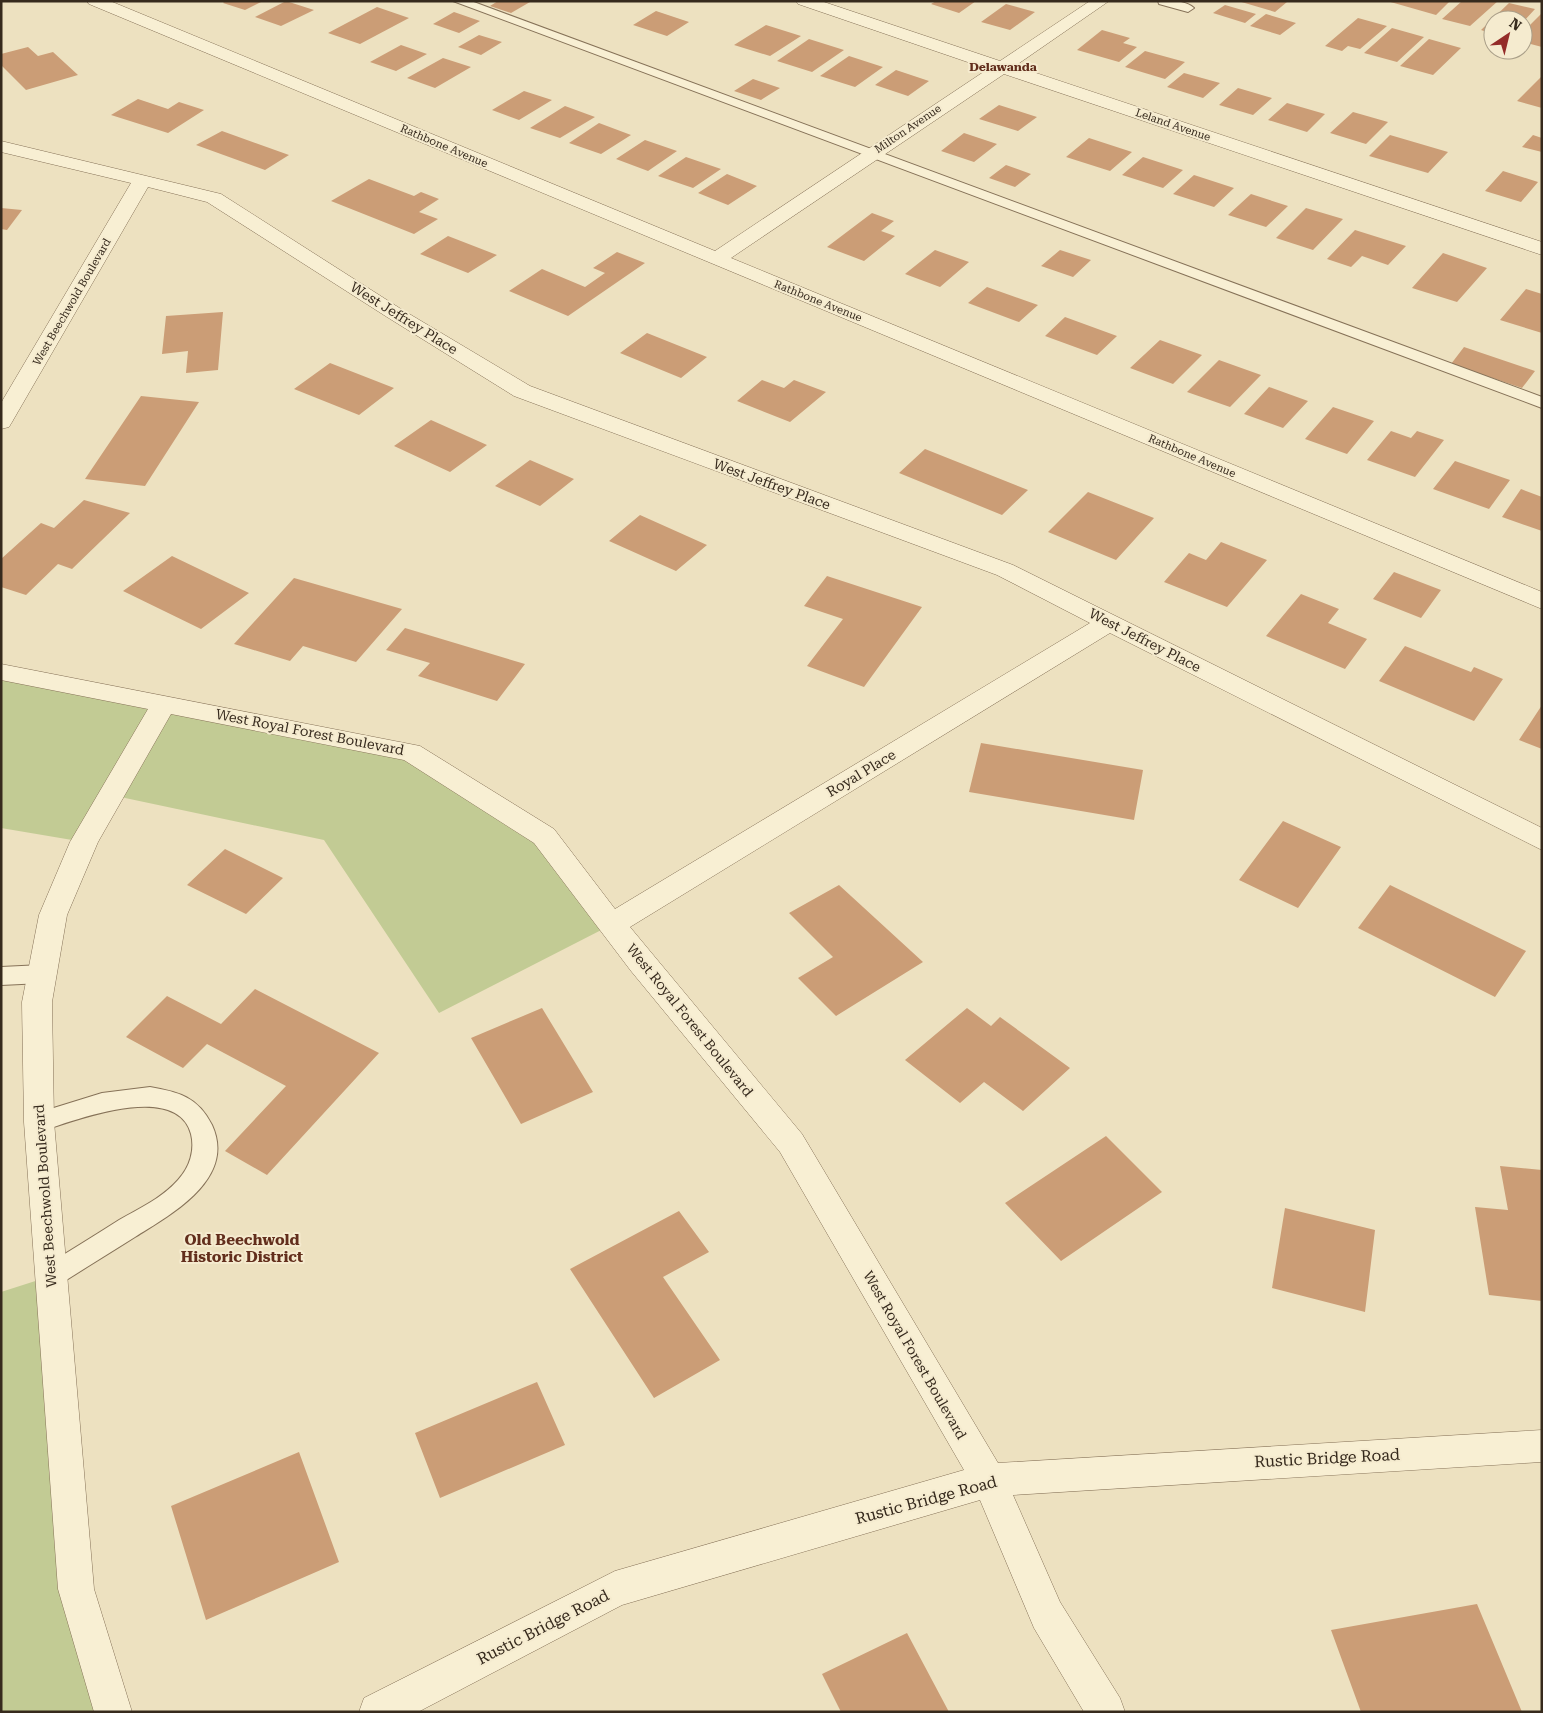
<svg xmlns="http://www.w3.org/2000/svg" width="1543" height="1713" font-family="'Roboto Serif',serif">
	<rect width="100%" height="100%" fill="#ede1c0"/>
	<path fill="#c2cb94" d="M 1,672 L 411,752 L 544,836 L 613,924 L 439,1013 L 324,840 L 111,795 L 84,842 L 1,828 Z
		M 51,1276 L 76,1589 L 113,1712 L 1,1712 L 1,1292 Z"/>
	<path fill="#cb9d76" d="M 225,1 L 263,1 L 245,10 L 223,3 Z
		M 286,1 L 314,10 L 281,26 L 255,17 Z
		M 498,1 L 528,1 L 530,2 L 511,13 L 490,6 Z
		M 936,1 L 976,1 L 959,13 L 931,4 Z
		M 1238,1 L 1284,1 L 1287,2 L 1275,12 Z
		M 1387,1 L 1450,1 L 1436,15 Z
		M 1462,1 L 1498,1 L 1470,26 L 1442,19 Z
		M 1509,3 L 1535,9 L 1523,22 L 1493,20 L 1493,34 L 1481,30 Z
		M 1006,4 L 1035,12 L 1010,30 L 981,22 Z
		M 1225,5 L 1256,14 L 1245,23 L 1213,13 Z
		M 377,7 L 409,18 L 360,44 L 328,33 Z
		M 656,11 L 689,22 L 667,36 L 633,25 Z
		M 454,12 L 480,21 L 459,33 L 433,24 Z
		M 1542,13 L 1542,47 L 1523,42 L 1523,32 Z
		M 1266,14 L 1296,23 L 1280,35 L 1250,26 Z
		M 1358,18 L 1387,26 L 1360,49 L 1348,46 L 1342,51 L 1325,46 Z
		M 766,25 L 801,36 L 770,56 L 734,45 Z
		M 1392,28 L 1424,37 L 1397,62 L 1364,53 Z
		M 1102,30 L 1130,38 L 1123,43 L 1137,47 L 1119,62 L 1077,50 Z
		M 479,35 L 502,42 L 481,55 L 458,47 Z
		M 809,39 L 844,50 L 812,72 L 777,61 Z
		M 1429,39 L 1461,48 L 1433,75 L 1400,66 Z
		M 401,45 L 427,54 L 396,71 L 370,62 Z
		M 28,47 L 38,56 L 53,52 L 78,75 L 26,90 L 1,65 L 1,54 Z
		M 1145,51 L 1185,62 L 1165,79 L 1125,67 Z
		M 849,56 L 883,67 L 855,87 L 820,76 Z
		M 443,58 L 471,67 L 435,88 L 407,78 Z
		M 896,70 L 929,81 L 908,96 L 875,85 Z
		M 1184,73 L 1220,83 L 1203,98 L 1167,87 Z
		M 1542,76 L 1542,108 L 1517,101 Z
		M 753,79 L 780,88 L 761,100 L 734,91 Z
		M 1238,88 L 1272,98 L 1253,115 L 1219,105 Z
		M 524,91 L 552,100 L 519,120 L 492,110 Z
		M 138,99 L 168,109 L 179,102 L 204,110 L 168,133 L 111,115 Z
		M 1287,103 L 1325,114 L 1307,132 L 1268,120 Z
		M 999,105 L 1037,117 L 1018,131 L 979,119 Z
		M 565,106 L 595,117 L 560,138 L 530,128 Z
		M 1353,112 L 1388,122 L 1366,144 L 1330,133 Z
		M 599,123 L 631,135 L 601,154 L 569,143 Z
		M 222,131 L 289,155 L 265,170 L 196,145 Z
		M 964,133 L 997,144 L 974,162 L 941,151 Z
		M 1390,135 L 1448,152 L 1428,173 L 1369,156 Z
		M 1533,135 L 1542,138 L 1542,152 L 1522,147 Z
		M 1089,138 L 1132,152 L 1110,171 L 1066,157 Z
		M 645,140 L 677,151 L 648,171 L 616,159 Z
		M 686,157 L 721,169 L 693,188 L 658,176 Z
		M 1143,157 L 1183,170 L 1163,188 L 1122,175 Z
		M 1006,165 L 1031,174 L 1015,187 L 989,178 Z
		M 1503,171 L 1538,182 L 1521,202 L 1485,191 Z
		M 727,174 L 757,186 L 728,205 L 698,193 Z
		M 1194,175 L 1234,188 L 1214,207 L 1173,194 Z
		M 369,179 L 414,196 L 421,192 L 439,199 L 419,212 L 438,219 L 414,234 L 331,201 Z
		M 1251,194 L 1288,206 L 1266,227 L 1228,215 Z
		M 1,208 L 22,210 L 7,230 L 1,229 Z
		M 1306,208 L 1343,219 L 1313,250 L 1276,238 Z
		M 872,213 L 894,221 L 881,231 L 895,236 L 864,261 L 827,247 Z
		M 1355,230 L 1406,246 L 1388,265 L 1362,256 L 1351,267 L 1327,259 Z
		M 448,236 L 497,255 L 468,273 L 420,254 Z
		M 935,250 L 969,262 L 940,287 L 905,274 Z
		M 1060,250 L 1091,260 L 1073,277 L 1041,266 Z
		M 617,252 L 645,263 L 568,316 L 509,291 L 542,269 L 585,287 L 605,273 L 593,268 Z
		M 1443,253 L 1487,268 L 1457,302 L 1412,288 Z
		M 987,287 L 1038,305 L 1019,322 L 968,303 Z
		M 1526,289 L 1542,294 L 1542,333 L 1500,320 Z
		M 223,312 L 218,370 L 186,373 L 188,351 L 162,354 L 166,316 Z
		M 1065,317 L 1117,336 L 1097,355 L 1045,336 Z
		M 647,333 L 707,357 L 681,378 L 620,353 Z
		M 1160,340 L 1202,355 L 1173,384 L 1130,368 Z
		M 1464,347 L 1535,371 L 1522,388 L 1451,364 Z
		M 1219,360 L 1261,375 L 1230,407 L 1187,392 Z
		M 330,363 L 394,388 L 359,415 L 294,389 Z
		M 762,380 L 784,388 L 794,380 L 826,392 L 790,422 L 737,401 Z
		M 1269,387 L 1308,401 L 1283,428 L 1244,414 Z
		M 141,396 L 199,402 L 145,486 L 85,479 Z
		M 1333,407 L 1374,421 L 1347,454 L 1305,439 Z
		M 431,420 L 487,445 L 450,472 L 394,446 Z
		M 1391,431 L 1411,438 L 1417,431 L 1444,440 L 1415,477 L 1367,460 Z
		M 925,449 L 1028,490 L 1002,515 L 899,473 Z
		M 530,460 L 574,479 L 540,506 L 495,486 Z
		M 1455,461 L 1510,480 L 1489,509 L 1433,489 Z
		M 1521,489 L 1542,497 L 1542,531 L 1502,517 Z
		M 1088,492 L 1154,518 L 1116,560 L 1048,532 Z
		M 84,500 L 130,513 L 72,569 L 58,564 L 26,595 L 1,587 L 1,559 L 41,523 L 54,528 Z
		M 640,515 L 707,545 L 676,571 L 609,541 Z
		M 1221,542 L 1267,560 L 1227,607 L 1164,582 L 1189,553 L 1206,560 Z
		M 172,556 L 249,593 L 201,629 L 123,591 Z
		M 1394,572 L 1441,590 L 1421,618 L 1373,599 Z
		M 827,576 L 922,607 L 864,687 L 807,666 L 843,619 L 804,606 Z
		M 294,578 L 402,609 L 356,662 L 303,646 L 290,661 L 234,644 Z
		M 1301,594 L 1339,609 L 1328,623 L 1367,639 L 1345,669 L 1266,636 Z
		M 405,628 L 525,664 L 497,701 L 418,676 L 430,663 L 386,650 Z
		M 1405,646 L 1471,672 L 1474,667 L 1503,679 L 1474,721 L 1379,681 Z
		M 1542,705 L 1542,749 L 1519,740 Z
		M 981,743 L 1143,770 L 1134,820 L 969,792 Z
		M 1283,821 L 1341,847 L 1298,908 L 1239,880 Z
		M 225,849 L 283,878 L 246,914 L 187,885 Z
		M 839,885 L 923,962 L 836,1016 L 798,978 L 833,957 L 789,913 Z
		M 1390,885 L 1526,951 L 1495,997 L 1358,928 Z
		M 255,989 L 379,1053 L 267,1175 L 225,1151 L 286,1086 L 207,1044 L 183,1068 L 126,1037 L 167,996 L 221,1024 Z
		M 542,1008 L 593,1092 L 521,1124 L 471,1038 Z
		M 967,1008 L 991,1026 L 1000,1017 L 1070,1068 L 1023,1111 L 984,1082 L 960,1103 L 905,1060 Z
		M 1106,1136 L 1162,1192 L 1061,1261 L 1005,1203 Z
		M 1500,1166 L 1542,1170 L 1542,1301 L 1489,1295 L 1475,1207 L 1508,1210 Z
		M 1285,1208 L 1375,1230 L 1365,1312 L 1272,1288 Z
		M 679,1211 L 709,1252 L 663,1277 L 720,1360 L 654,1398 L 570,1269 Z
		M 537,1382 L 565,1445 L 440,1498 L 415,1433 Z
		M 299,1452 L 339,1562 L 206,1620 L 171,1506 Z
		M 1477,1604 L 1522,1712 L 1361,1712 L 1331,1630 Z
		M 907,1633 L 949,1712 L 841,1712 L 822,1674 Z"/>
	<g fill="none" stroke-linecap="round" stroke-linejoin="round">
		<defs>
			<path id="service" d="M 453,1 L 471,1 L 1542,397 L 1542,408 Z
				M 1158,1 C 1169,1 1186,0 1194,8 L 1188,12 L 1159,4 Z
				M 42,965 L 50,968 L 53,974 L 50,980 L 42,983 L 1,985 L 1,967 Z
				M 150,1087 C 179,1092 198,1097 212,1125 C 237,1179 170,1215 135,1237 C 110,1253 85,1268 60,1284 L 51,1287 L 42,1284 L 38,1276 L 42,1268 C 68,1252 94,1236 119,1220 C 140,1208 162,1198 178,1180 C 190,1167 195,1150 191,1134 C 177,1080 72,1121 39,1132 L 31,1129 L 27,1122 L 31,1115 L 102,1093 Z"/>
			<path id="minor" d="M 87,1 L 110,1 L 715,251 L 988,69 L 798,4 L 796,1 L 821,1 L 1000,61 L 1090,1 L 1109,1 L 1015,66 L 1542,242 L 1542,255 L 1004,74 L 731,258 L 1542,592 L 1542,609 L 89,4 Z
				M 1,141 L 221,194 L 401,309 L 530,386 L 1013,565 L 1542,828 L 1542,850 L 1110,633 L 630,927 L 802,1134 L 998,1463 L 1542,1430 L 1542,1462 L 1013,1495 L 1060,1602 L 1120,1698 L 1125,1712 L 1084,1712 L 1034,1628 L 980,1500 L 622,1605 L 418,1712 L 359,1712 L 364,1698 L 615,1571 L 964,1470 L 780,1152 L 631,971 L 534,843 L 404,760 L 171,714 L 98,842 L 67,915 L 52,1002 L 54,1122 L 94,1589 L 132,1712 L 94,1712 L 58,1589 L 24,1122 L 22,1002 L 39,915 L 70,842 L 148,709 L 1,680 L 1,664 L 420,746 L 554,829 L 615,909 L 1090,623 L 997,575 L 514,396 L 387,317 L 207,202 L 148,187 L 12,422 L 9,427 L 1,429 L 1,403 L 131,183 L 1,152 Z"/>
		</defs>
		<use href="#service" stroke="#867258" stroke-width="2"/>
		<use href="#minor" stroke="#867258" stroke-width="1"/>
		<use href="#service" fill="#f8efd3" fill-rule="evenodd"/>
		<use href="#minor" fill="#f8efd3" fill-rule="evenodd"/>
	</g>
	<g text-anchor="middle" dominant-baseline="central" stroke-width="4" stroke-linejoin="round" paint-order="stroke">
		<g font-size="11" fill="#362a1d" stroke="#f5ebcf">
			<text transform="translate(1173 125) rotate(19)">Leland Avenue</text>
			<text transform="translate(908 129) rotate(-34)">Milton Avenue</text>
			<text transform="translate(444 146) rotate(23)">Rathbone Avenue</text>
			<text transform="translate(818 301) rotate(22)">Rathbone Avenue</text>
			<text transform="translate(72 302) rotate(-60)">West Beechwold Boulevard</text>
			<text transform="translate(1192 456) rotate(23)">Rathbone Avenue</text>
		</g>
		<g font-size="12" font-weight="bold" fill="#622e1c" stroke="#f5ebcf">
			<text x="1003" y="67">Delawanda</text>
		</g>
		<g font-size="14" fill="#362a1d" stroke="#f5ebcf">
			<text transform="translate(404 318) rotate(32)">West Jeffrey Place</text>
			<text transform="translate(772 484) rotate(20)">West Jeffrey Place</text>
			<text transform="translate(1145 640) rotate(27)">West Jeffrey Place</text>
			<text transform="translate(310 732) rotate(11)">West Royal Forest Boulevard</text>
			<text transform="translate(861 773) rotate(-31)">Royal Place</text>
			<text transform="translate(690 1020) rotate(51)">West Royal Forest Boulevard</text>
			<text transform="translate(45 1196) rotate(-94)">West Beechwold Boulevard</text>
			<text transform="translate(915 1355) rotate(60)">West Royal Forest Boulevard</text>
		</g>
		<g font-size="15" font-weight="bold" fill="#622e1c" stroke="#f5ebcf">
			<text x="242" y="1240">Old Beechwold<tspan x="242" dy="17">Historic District</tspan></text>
		</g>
		<g font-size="16" fill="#362a1d" stroke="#f5ebcf">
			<text transform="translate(1327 1458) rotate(-3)">Rustic Bridge Road</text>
			<text transform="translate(926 1500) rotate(-15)">Rustic Bridge Road</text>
			<text transform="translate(543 1627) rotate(-27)">Rustic Bridge Road</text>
		</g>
	</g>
	<rect width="1543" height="1713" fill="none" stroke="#362a1d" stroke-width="5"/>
	<g transform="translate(1508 35) rotate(35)"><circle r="24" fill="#f5ebcf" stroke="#a99e88"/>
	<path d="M0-4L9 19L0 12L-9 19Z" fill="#942c29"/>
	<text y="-8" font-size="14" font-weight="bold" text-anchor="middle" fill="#362a1d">N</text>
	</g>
</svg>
